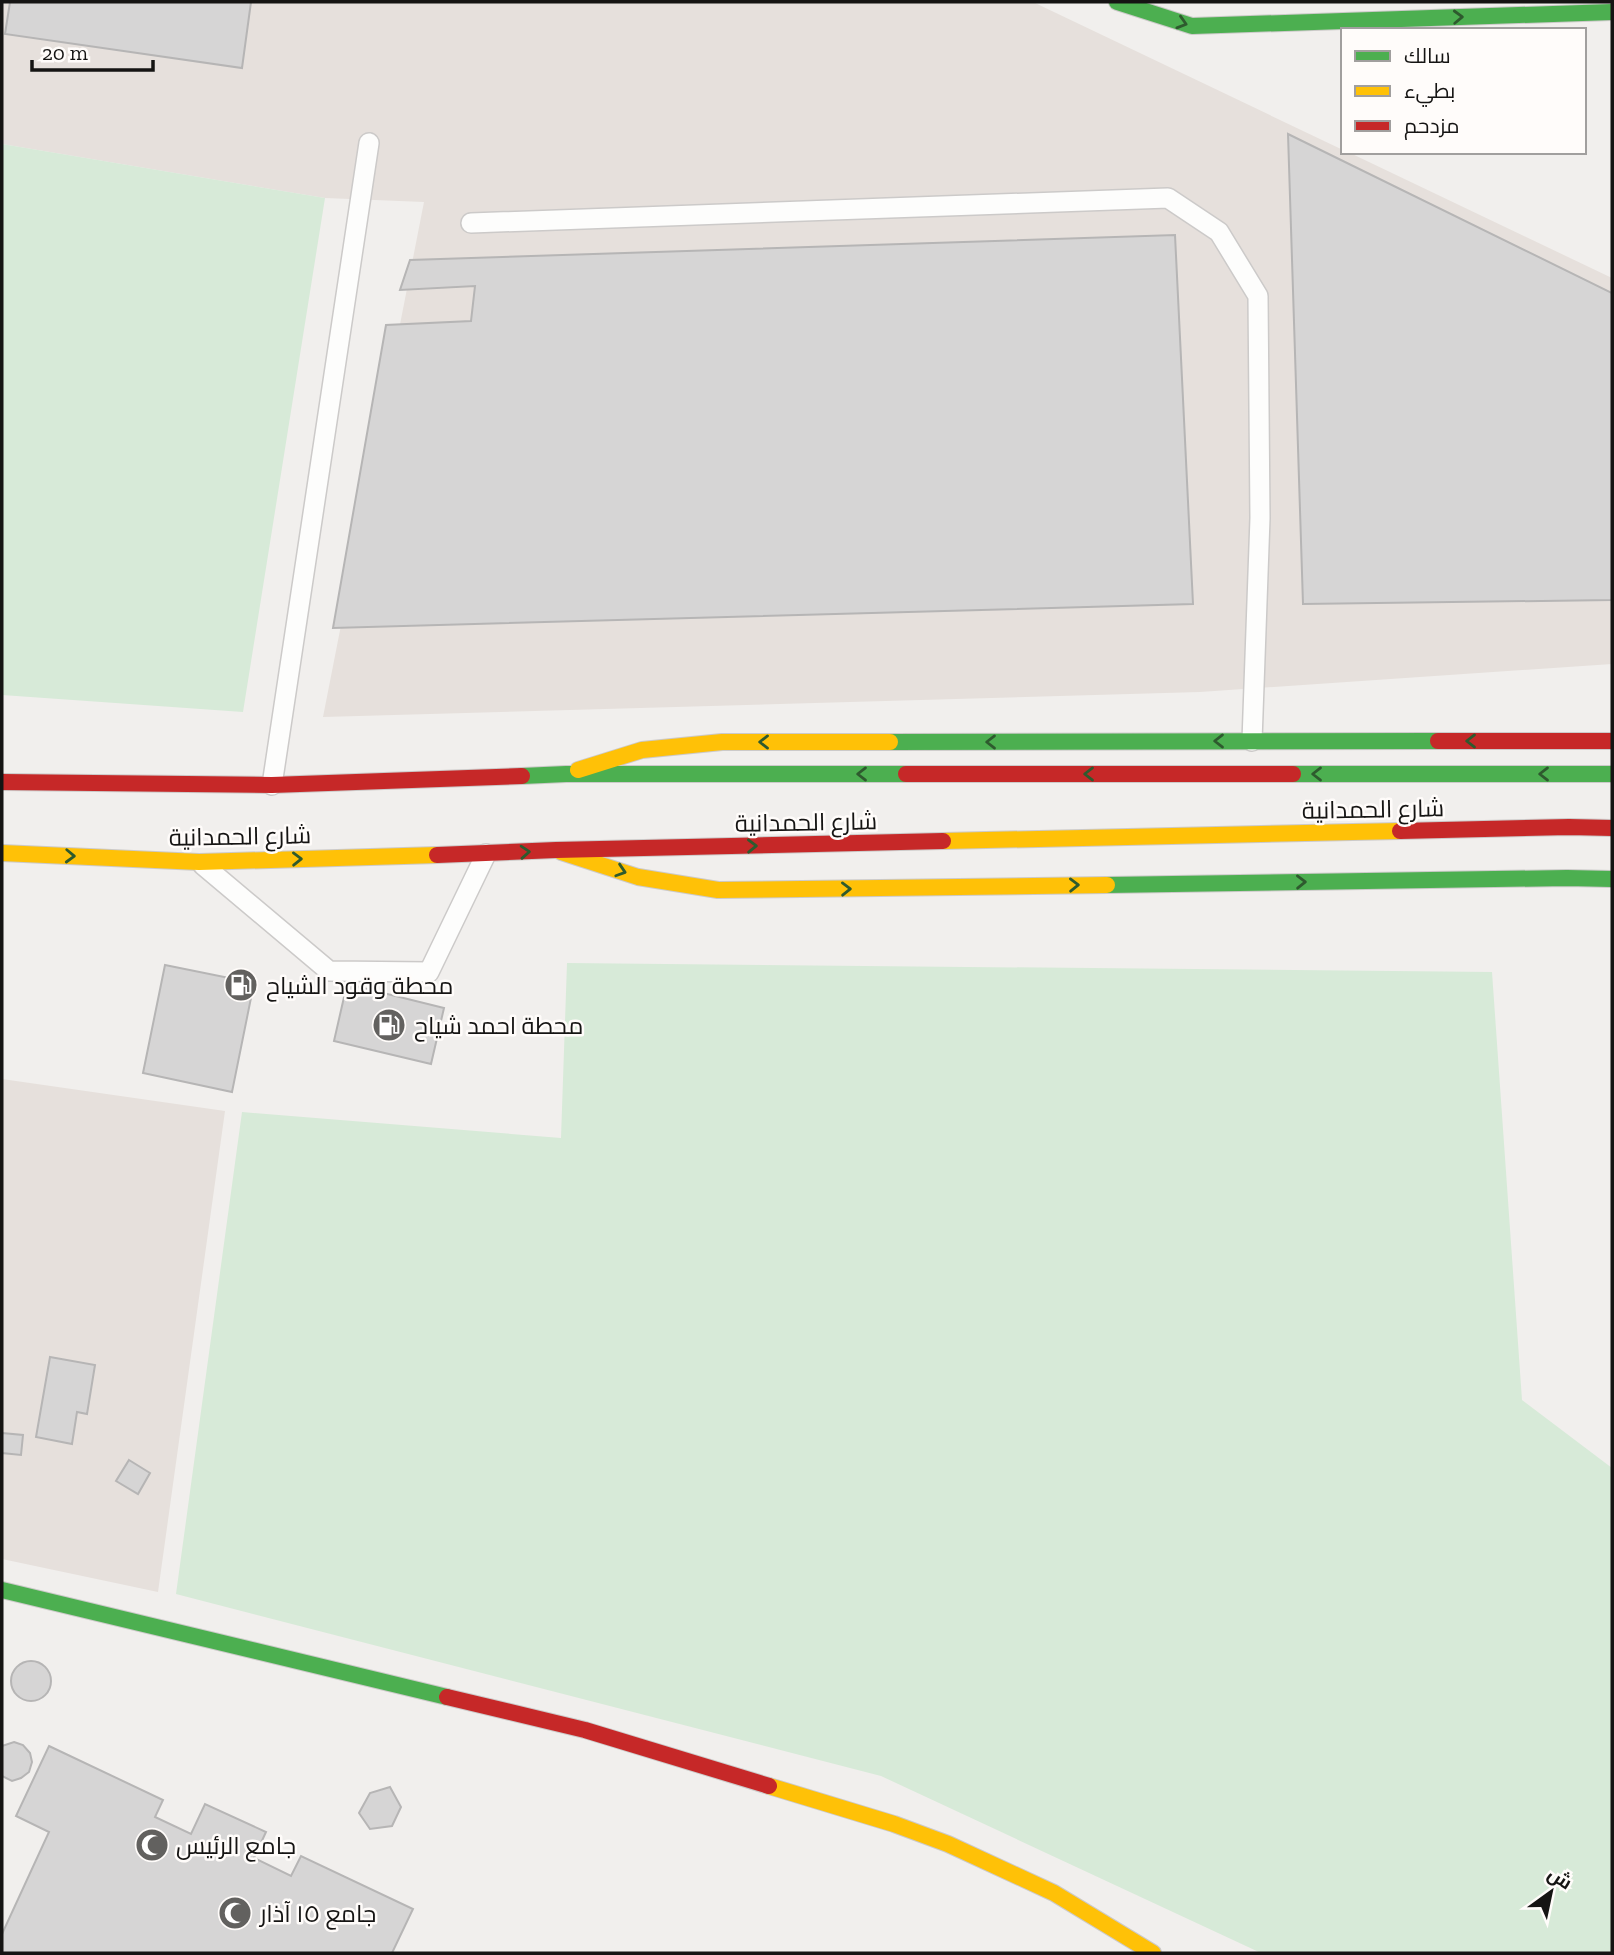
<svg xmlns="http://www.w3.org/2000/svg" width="1614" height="1955" font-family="'Zilla Slab',Cairo,serif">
	<rect width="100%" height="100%" fill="#f1efed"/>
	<path fill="#e6e0dc" d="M 2,2 L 1033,2 L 1343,150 L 1343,152 L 1348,152 L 1612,278 L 1612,664 L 1200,692 L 323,717 L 424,202 L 325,198 L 2,144 Z
		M 2,1079 L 225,1111 L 158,1592 L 2,1559 Z"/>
	<path fill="#d7ead8" d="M 2,144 L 325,198 L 243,712 L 2,695 Z
		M 567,963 L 1492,972 L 1522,1400 L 1612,1468 L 1612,1953 L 1261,1953 L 881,1776 L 176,1594 L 242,1112 L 561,1138 Z"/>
	<path fill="#d6d5d5" stroke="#b6b5b5" stroke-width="2" d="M 10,2 L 251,2 L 242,68 L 5,34 Z
		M 1288,134 L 1612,293 L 1612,600 L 1303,604 Z
		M 1175,235 L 1193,604 L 333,628 L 386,325 L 471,321 L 475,286 L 400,290 L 410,260 Z
		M 165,965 L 254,983 L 232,1092 L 143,1073 Z
		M 347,984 L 444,1008 L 431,1064 L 334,1041 Z
		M 50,1357 L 95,1365 L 87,1414 L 77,1412 L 72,1444 L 36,1437 Z
		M 2,1433 L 23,1435 L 21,1455 L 2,1453 Z
		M 129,1460 L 150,1473 L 138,1494 L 116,1481 Z
		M11 1681a20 20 0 1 1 40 0a20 20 0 1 1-40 0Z
		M 14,1742 L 23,1745 L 30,1753 L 32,1762 L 29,1772 L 21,1778 L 12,1781 L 2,1776 L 2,1746 Z
		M 49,1746 L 163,1800 L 155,1817 L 191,1834 L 205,1804 L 266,1832 L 254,1858 L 291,1876 L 301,1856 L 413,1909 L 392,1953 L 2,1953 L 2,1934 L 49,1832 L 16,1816 Z
		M 390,1787 L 401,1807 L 392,1826 L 370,1829 L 359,1813 L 370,1793 Z"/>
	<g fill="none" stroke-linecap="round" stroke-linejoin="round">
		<defs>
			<path id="lane" d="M 471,223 L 1168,198 L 1219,232 L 1258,296 L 1260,518 L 1252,741
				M 272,785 L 369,143
				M 203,865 L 329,971 L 429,972 L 486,854"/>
			<path id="fast" d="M 1117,2 L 1192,26 L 1612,12
				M 890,742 L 1438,741
				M 1293,774 L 1612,774
				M 522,776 L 566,774 L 906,774
				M 1107,885 L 1567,878 L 1612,879
				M 2,1590 L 447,1697"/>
			<path id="slow" d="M 578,770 L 642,750 L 722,742 L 890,742
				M 943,841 L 1400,831
				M 561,852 L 638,877 L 718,890 L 1107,885
				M 2,853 L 199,862 L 437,855
				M 769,1786 L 894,1824 L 948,1844 L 1054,1893 L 1153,1953"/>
			<path id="jam" d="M 1438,741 L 1612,741
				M 906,774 L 1293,774
				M 2,782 L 272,785 L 522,776
				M 1400,831 L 1569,827 L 1612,828
				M 437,855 L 556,850 L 943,841
				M 447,1697 L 585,1730 L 769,1786"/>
		</defs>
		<use href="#lane" stroke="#cccac9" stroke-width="22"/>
		<use href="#fast" stroke="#cccac9" stroke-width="18"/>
		<use href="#slow" stroke="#cccac9" stroke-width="18"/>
		<use href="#jam" stroke="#cccac9" stroke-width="18"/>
		<use href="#lane" stroke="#fdfdfc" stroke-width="19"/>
		<use href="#fast" stroke="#4caf50" stroke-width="16"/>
		<use href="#slow" stroke="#ffc107" stroke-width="16"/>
		<use href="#jam" stroke="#c62828" stroke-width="16"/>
	</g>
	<defs><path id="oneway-chevron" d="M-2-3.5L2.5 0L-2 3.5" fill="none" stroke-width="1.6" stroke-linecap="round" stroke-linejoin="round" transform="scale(1.75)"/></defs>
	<g stroke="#2e5a2e">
		<use href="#oneway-chevron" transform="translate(1458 17) rotate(-2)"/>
		<use href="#oneway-chevron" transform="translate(1182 23) rotate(17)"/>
		<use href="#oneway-chevron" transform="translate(1219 741) rotate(180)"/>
		<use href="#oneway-chevron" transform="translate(1471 741) rotate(180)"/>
		<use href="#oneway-chevron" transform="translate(764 742) rotate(180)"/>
		<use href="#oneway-chevron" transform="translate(991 742) rotate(180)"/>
		<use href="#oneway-chevron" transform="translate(862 774) rotate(180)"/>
		<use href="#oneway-chevron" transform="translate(1089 774) rotate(180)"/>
		<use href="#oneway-chevron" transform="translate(1317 774) rotate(180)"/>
		<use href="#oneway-chevron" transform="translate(1544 774) rotate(180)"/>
		<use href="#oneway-chevron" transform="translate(752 846) rotate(-1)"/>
		<use href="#oneway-chevron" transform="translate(525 852) rotate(-4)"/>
		<use href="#oneway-chevron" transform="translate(70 856) rotate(2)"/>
		<use href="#oneway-chevron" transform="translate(297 859) rotate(-1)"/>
		<use href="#oneway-chevron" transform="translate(621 871) rotate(18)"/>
		<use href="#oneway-chevron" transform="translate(1301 882) rotate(-1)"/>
		<use href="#oneway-chevron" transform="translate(1074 885) rotate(-1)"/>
		<use href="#oneway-chevron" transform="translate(846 889) rotate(-1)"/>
	</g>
	<defs>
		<symbol id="fuel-disc" viewBox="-11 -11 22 22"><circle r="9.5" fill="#62615f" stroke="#fffcfa"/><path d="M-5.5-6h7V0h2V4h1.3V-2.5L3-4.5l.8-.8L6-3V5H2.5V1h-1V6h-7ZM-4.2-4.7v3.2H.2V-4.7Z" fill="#fff"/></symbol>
		<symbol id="mosque-disc" viewBox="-11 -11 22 22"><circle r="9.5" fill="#62615f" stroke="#fffcfa"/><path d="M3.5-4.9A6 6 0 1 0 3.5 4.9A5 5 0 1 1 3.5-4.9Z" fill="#fff"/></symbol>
	</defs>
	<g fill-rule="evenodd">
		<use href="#fuel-disc" x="222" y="966" width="38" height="38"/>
		<use href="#fuel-disc" x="370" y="1006" width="38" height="38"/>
		<use href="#mosque-disc" x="133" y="1826" width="38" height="38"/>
		<use href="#mosque-disc" x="216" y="1894" width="38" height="38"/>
	</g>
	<g text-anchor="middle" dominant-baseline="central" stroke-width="5" stroke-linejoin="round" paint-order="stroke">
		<g font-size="24" fill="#151413" stroke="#fffcfa">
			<text transform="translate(1373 809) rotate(-1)">شارع الحمدانية</text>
			<text transform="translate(806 822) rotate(-1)">شارع الحمدانية</text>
			<text transform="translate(240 836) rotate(-1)">شارع الحمدانية</text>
		</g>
		<g font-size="24" fill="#151413" stroke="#fffcfa" text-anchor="start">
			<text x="266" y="985">محطة وقود الشياح</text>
			<text x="414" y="1025">محطة احمد شياح</text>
			<text x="176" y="1845">جامع الرئيس</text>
			<text x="260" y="1913">جامع ١٥ آذار</text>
		</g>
	</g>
	<rect width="1614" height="1955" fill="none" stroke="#151413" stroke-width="7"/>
	<rect x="1341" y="28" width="245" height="126" fill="#fffcfa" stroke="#a19f9e" stroke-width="2"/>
	<rect x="1355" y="51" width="35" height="10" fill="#4caf50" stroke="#a19f9e" stroke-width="2"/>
	<text x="1404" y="63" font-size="21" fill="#151413">سالك</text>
	<rect x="1355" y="86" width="35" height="10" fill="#ffc107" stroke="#a19f9e" stroke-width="2"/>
	<text x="1404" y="98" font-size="21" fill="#151413">بطيء</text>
	<rect x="1355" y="121" width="35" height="10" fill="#c62828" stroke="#a19f9e" stroke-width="2"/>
	<text x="1404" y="133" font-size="21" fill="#151413">مزدحم</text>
	<g transform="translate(1551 1892) rotate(33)" stroke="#fffcfa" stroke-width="5" paint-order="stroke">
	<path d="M0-5L12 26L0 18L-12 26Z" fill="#151413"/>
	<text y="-10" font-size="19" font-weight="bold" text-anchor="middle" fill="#151413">ش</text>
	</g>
	<path d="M32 60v10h121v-10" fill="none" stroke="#151413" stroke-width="3.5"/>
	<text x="42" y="60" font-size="21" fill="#151413" stroke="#fffcfa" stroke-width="5" paint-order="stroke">20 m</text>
</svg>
